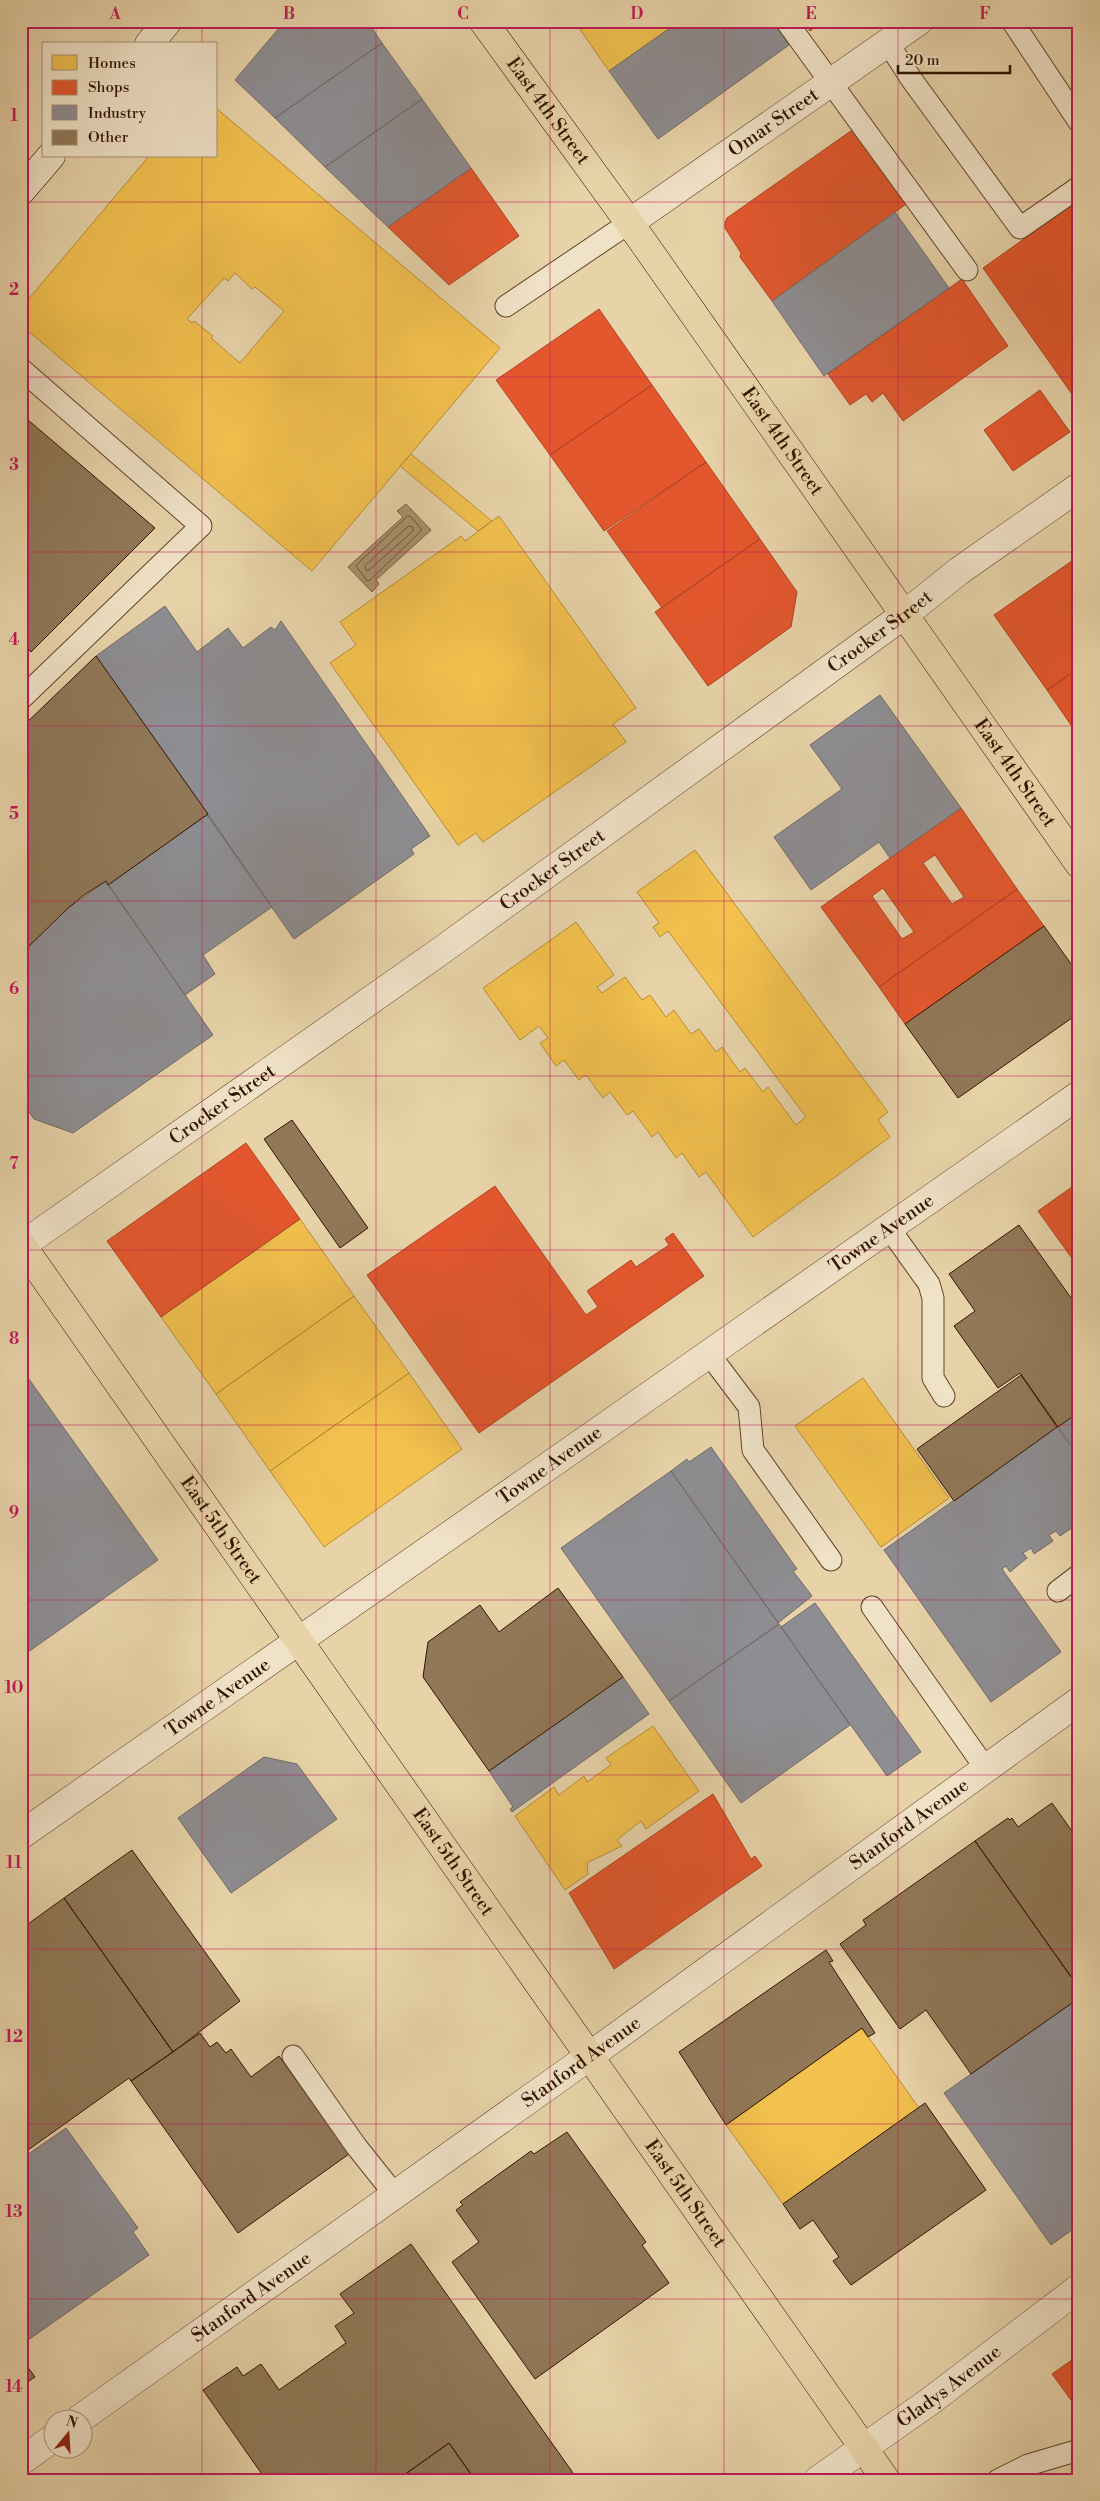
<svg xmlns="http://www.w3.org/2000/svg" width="1100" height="2501" font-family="'Libre Bodoni',serif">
	<rect width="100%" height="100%" fill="#e8d3a9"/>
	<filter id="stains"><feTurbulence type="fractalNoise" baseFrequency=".004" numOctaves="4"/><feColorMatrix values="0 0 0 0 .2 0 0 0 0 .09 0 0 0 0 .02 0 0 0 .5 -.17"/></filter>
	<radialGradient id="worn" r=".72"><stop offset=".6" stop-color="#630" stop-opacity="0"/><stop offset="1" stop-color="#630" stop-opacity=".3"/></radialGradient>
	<path fill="#aa9270" stroke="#7a6043" d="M 406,504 L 431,530 L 376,580 L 379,584 L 372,592 L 348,567 L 403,517 L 397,511 Z"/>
	<path fill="#f2c14e" stroke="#b88d37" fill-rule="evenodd" d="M 574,21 L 680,21 L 609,71 Z
		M 216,108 L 500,348 L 312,571 L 21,325 L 21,308 L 149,156 L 216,156 ZM 235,273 L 252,289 L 255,287 L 284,311 L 240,363 L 211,338 L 213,336 L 194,321 L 192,323 L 187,319 L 224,278 L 228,281 Z
		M 411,454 L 492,521 L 478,531 L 400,466 Z
		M 499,516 L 636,708 L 613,724 L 626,742 L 483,842 L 476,833 L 458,845 L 330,663 L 356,645 L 340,622 L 461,536 L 465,541 Z
		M 695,850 L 888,1112 L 878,1120 L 890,1137 L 753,1237 L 706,1172 L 699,1177 L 682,1153 L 676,1158 L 658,1132 L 652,1137 L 633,1111 L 627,1115 L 610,1092 L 603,1098 L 586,1075 L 579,1080 L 564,1060 L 556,1066 L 540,1043 L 548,1038 L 539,1026 L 520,1040 L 483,988 L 576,922 L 614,975 L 597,987 L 602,993 L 625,977 L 642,1000 L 650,995 L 666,1017 L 674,1010 L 691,1034 L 699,1029 L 716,1052 L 722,1047 L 740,1072 L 745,1068 L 763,1092 L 768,1087 L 796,1125 L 806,1117 L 668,931 L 660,937 L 653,927 L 659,923 L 637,892 Z
		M 300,1219 L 354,1296 L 216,1394 L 161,1317 Z
		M 354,1296 L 409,1373 L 270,1471 L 216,1394 Z
		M 409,1373 L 462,1449 L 324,1547 L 270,1471 Z
		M 863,1378 L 949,1498 L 881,1547 L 795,1426 Z
		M 653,1726 L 699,1791 L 646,1829 L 641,1821 L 617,1840 L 622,1846 L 587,1863 L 588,1874 L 565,1890 L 515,1816 L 554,1787 L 559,1795 L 584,1776 L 587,1782 L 611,1765 L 606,1758 Z
		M 862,2028 L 919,2108 L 783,2204 L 726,2125 Z"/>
	<path fill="#e4572e" stroke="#ae4320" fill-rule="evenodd" d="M 803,21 L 823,21 L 810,31 Z
		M 855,128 L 909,202 L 772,301 L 740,257 L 741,253 L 725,228 L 725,223 L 727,218 Z
		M 471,168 L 519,236 L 449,285 L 388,227 Z
		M 1079,200 L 1079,404 L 983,268 Z
		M 962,279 L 1008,346 L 903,421 L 883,393 L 872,402 L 866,394 L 850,405 L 828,374 Z
		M 599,309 L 652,385 L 550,455 L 496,380 Z
		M 652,385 L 706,462 L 604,531 L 550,455 Z
		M 1040,390 L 1070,432 L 1013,471 L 984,430 Z
		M 706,462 L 760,539 L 662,608 L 607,531 Z
		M 760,539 L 797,592 L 791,627 L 708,686 L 655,612 Z
		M 1079,556 L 1079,668 L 1047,690 L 994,615 Z
		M 1079,668 L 1079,724 L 1073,728 L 1047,690 Z
		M 961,808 L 1017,889 L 879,987 L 821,907 ZM 935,855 L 964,897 L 952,904 L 923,863 ZM 883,888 L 914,932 L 902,939 L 872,896 Z
		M 1017,889 L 1044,926 L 905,1024 L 879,987 Z
		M 246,1143 L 300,1219 L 161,1317 L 107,1241 Z
		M 1079,1182 L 1079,1268 L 1038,1211 Z
		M 495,1186 L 586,1315 L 598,1307 L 587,1291 L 631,1260 L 636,1267 L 669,1245 L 665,1239 L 673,1233 L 704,1276 L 479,1433 L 367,1275 Z
		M 713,1794 L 751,1859 L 755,1856 L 762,1866 L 614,1969 L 569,1893 Z
		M 1079,2355 L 1079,2411 L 1052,2374 Z"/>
	<path fill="#8d8d92" stroke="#716966" d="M 285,21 L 367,21 L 382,43 L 275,118 L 235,80 Z
		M 680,21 L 772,21 L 789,45 L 658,139 L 609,71 Z
		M 1071,21 L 1079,21 L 1079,33 Z
		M 382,43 L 422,99 L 325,167 L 275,118 Z
		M 422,99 L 471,168 L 388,227 L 325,167 Z
		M 895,212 L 949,288 L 824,376 L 772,301 Z
		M 165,606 L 197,652 L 228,628 L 243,648 L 271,627 L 275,630 L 281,621 L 430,836 L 411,849 L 414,854 L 294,939 L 96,656 Z
		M 880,695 L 961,808 L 890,858 L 879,842 L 811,890 L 774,837 L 842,789 L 810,745 Z
		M 208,814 L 272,907 L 203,955 L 215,974 L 185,995 L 108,885 Z
		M 106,881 L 213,1035 L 73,1133 L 34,1119 L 21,1101 L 21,954 L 67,909 Z
		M 21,1368 L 158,1560 L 21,1657 Z
		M 1079,1412 L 1079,1456 L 1058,1427 Z
		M 1057,1427 L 1079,1458 L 1079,1514 L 1075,1517 L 1079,1523 L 1060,1536 L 1056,1531 L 1049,1535 L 1053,1541 L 1034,1554 L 1031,1548 L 1023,1553 L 1027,1558 L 1010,1572 L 1006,1566 L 1002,1569 L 1061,1652 L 991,1702 L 884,1550 Z
		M 711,1447 L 797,1569 L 793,1571 L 812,1596 L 778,1623 L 671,1471 L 687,1459 L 689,1462 Z
		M 671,1471 L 779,1624 L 669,1701 L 561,1548 Z
		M 815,1603 L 921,1752 L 887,1776 L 781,1627 Z
		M 779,1624 L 850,1725 L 741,1803 L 669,1701 Z
		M 623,1677 L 649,1714 L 512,1812 L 510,1809 L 513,1807 L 489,1771 Z
		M 264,1757 L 297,1764 L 337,1819 L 231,1893 L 178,1818 Z
		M 1079,1998 L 1079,2225 L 1051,2245 L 944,2093 Z
		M 66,2128 L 138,2228 L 133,2232 L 149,2255 L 21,2345 L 21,2159 Z"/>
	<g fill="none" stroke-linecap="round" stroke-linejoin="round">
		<path stroke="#6e5438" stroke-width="1" d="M 408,516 L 411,517 L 422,530 L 370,580 L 367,581 L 356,566 Z
			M 409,526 L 413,527 L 413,531 L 369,570 L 366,570 L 365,566 Z"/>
	</g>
	<path fill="#907858" stroke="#311500" d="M 21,414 L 155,528 L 31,652 L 21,642 Z
		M 96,656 L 208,814 L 108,885 L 106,881 L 84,895 L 67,909 L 21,954 L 21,728 Z
		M 1044,926 L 1079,975 L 1079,1013 L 958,1098 L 905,1024 Z
		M 292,1120 L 368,1228 L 340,1248 L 264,1139 Z
		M 1019,1225 L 1079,1309 L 1079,1412 L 1058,1427 L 1020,1373 L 998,1388 L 954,1326 L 975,1311 L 949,1274 Z
		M 1021,1375 L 1057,1427 L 954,1501 L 917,1449 Z
		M 558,1588 L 623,1677 L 489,1771 L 423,1677 L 428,1642 L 480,1605 L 499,1632 Z
		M 1052,1803 L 1079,1841 L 1079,1988 L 975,1841 L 1008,1818 L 1010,1820 L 1012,1818 L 1018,1827 Z
		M 975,1841 L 1079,1988 L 1079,1998 L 971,2074 L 926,2010 L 900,2029 L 840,1944 L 866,1925 L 863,1920 Z
		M 132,1850 L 240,2001 L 173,2052 L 64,1898 Z
		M 64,1898 L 173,2052 L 131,2081 L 129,2078 L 21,2155 L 21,1929 Z
		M 826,1950 L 833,1961 L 829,1962 L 875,2033 L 868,2037 L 862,2028 L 726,2125 L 679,2052 Z
		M 200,2033 L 210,2047 L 217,2042 L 226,2053 L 231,2049 L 251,2077 L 279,2056 L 349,2154 L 238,2233 L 131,2081 Z
		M 925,2103 L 986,2190 L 851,2285 L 833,2261 L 839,2257 L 813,2220 L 800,2229 L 783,2204 Z
		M 567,2132 L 646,2242 L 642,2245 L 669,2283 L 535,2379 L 452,2262 L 479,2242 L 456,2210 L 463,2205 L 460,2202 L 531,2151 L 534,2154 Z
		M 411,2244 L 578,2480 L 475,2480 L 449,2443 L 397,2480 L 266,2480 L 203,2390 L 237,2367 L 243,2376 L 261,2364 L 279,2390 L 346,2343 L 335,2326 L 354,2313 L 340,2294 Z
		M 21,2358 L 35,2377 L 21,2386 Z
		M 449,2443 L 475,2480 L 397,2480 Z"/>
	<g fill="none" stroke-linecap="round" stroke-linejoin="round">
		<defs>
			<path id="service" d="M 786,21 L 967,270
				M 1012,21 L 1079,122
				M 888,43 L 912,80 L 1020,228 L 1079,187
				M 506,306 L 629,223
				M 21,369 L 201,526 L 21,699
				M 889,1228 L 929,1284 L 933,1298 L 933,1378 L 944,1396
				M 709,1354 L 749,1407 L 753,1450 L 831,1560
				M 1058,1591 L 1079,1575
				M 872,1607 L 986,1769
				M 293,2056 L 356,2146 L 395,2195
				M 998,2480 L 1028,2465 L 1079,2450"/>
			<g id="minor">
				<path id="s1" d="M 629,223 L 919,21"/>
				<path id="s2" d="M 21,1246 L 442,950 L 904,615 L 959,571 L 1079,487"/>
				<path id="s3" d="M 21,1835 L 1079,1095"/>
				<path id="s4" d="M 81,2418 L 566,2073 L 1079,1701"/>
				<path d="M 21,2461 L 52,2439"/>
				<path id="s5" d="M 818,2480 L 929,2402 L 1079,2288"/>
			</g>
			<path id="secondary" d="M 149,44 L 168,21
				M 21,191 L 51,156"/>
			<g id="primary">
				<path id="s6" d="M 483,21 L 636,232 L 1079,864"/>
				<path id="s7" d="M 21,1244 L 886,2480"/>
			</g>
		</defs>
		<use href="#service" stroke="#5f442a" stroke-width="23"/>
		<use href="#minor" stroke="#5f442a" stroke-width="29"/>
		<use href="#secondary" stroke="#311500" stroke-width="29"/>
		<use href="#primary" stroke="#311500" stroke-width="29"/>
		<use href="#service" stroke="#f0e2c7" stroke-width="21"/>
		<use href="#minor" stroke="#f0e2c7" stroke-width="28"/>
		<use href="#secondary" stroke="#f0e2c7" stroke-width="28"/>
		<use href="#primary" stroke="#e8d3a9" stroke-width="28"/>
	</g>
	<path fill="none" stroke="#c2185b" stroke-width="1" stroke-opacity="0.55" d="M 202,21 L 202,44M 376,21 L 376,2480M 550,21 L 550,2480M 724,21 L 724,2480M 898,21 L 898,2480M 202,156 L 202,2480M 21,202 L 1079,202M 21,377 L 1079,377M 21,552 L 1079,552M 21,726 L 1079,726M 21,901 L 1079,901M 21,1076 L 1079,1076M 21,1250 L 1079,1250M 21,1425 L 1079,1425M 21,1600 L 1079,1600M 21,1775 L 1079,1775M 21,1949 L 1079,1949M 21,2124 L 1079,2124M 21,2299 L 1079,2299"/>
	<g text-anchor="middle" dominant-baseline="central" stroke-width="5" stroke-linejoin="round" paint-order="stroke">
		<g font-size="19" fill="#311500" stroke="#f0e2c7">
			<text stroke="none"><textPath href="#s6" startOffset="111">East 4th Street</textPath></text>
			<text stroke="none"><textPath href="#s1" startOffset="176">Omar Street</textPath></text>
			<text stroke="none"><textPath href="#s6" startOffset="516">East 4th Street</textPath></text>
			<text stroke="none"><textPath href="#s2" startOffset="1056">Crocker Street</textPath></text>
			<text stroke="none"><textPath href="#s6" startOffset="921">East 4th Street</textPath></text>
			<text stroke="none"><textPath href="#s2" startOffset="651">Crocker Street</textPath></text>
			<text stroke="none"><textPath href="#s2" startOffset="246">Crocker Street</textPath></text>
			<text stroke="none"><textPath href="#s3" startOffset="1050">Towne Avenue</textPath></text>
			<text stroke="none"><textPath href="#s3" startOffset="645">Towne Avenue</textPath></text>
			<text stroke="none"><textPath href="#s7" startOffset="349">East 5th Street</textPath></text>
			<text stroke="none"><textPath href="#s3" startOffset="240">Towne Avenue</textPath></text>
			<text stroke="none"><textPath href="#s4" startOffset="1019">Stanford Avenue</textPath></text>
			<text stroke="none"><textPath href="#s7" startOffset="754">East 5th Street</textPath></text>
			<text stroke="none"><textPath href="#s4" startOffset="614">Stanford Avenue</textPath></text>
			<text stroke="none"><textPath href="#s7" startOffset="1159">East 5th Street</textPath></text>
			<text stroke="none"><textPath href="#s4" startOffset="209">Stanford Avenue</textPath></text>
			<text stroke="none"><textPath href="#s5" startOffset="161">Gladys Avenue</textPath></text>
		</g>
	</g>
	<rect width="1100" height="2501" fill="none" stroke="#e8d3a9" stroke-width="55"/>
	<rect x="42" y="42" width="175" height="115" fill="#f0e2c7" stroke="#a49077"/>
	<rect x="52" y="55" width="25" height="15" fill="#f2c14e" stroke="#a49077"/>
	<text x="88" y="68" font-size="15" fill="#311500">Homes</text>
	<rect x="52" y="80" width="25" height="15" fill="#e4572e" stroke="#a49077"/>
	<text x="88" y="92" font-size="15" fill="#311500">Shops</text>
	<rect x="52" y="105" width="25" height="15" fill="#8d8d92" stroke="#a49077"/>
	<text x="88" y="118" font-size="15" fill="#311500">Industry</text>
	<rect x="52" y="130" width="25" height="15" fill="#907858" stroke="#a49077"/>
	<text x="88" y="142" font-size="15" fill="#311500">Other</text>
	<g transform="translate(68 2434) rotate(18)"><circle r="24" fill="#f0e2c7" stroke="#a49077"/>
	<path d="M0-4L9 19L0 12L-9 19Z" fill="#8f2418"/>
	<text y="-8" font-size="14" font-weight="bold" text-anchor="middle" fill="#311500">N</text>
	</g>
	<path d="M898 65v8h112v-8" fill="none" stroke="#311500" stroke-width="2.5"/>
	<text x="905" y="65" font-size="15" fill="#311500" stroke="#f0e2c7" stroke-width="4" paint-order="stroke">20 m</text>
	<rect x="28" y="28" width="1044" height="2446" fill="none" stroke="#c2185b" stroke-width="2"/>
	<g font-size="16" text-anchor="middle" font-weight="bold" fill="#c2185b">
		<text x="115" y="19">A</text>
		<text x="289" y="19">B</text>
		<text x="463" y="19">C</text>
		<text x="637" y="19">D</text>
		<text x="811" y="19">E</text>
		<text x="985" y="19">F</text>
		<text x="14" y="121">1</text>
		<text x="14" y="295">2</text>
		<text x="14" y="470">3</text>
		<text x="14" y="645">4</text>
		<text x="14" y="819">5</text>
		<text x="14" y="994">6</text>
		<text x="14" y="1169">7</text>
		<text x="14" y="1344">8</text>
		<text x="14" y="1518">9</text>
		<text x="14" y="1693">10</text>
		<text x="14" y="1868">11</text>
		<text x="14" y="2042">12</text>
		<text x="14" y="2217">13</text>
		<text x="14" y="2392">14</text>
	</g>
	<rect width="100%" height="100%" filter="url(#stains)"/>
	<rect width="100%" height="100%" fill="url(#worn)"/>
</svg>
